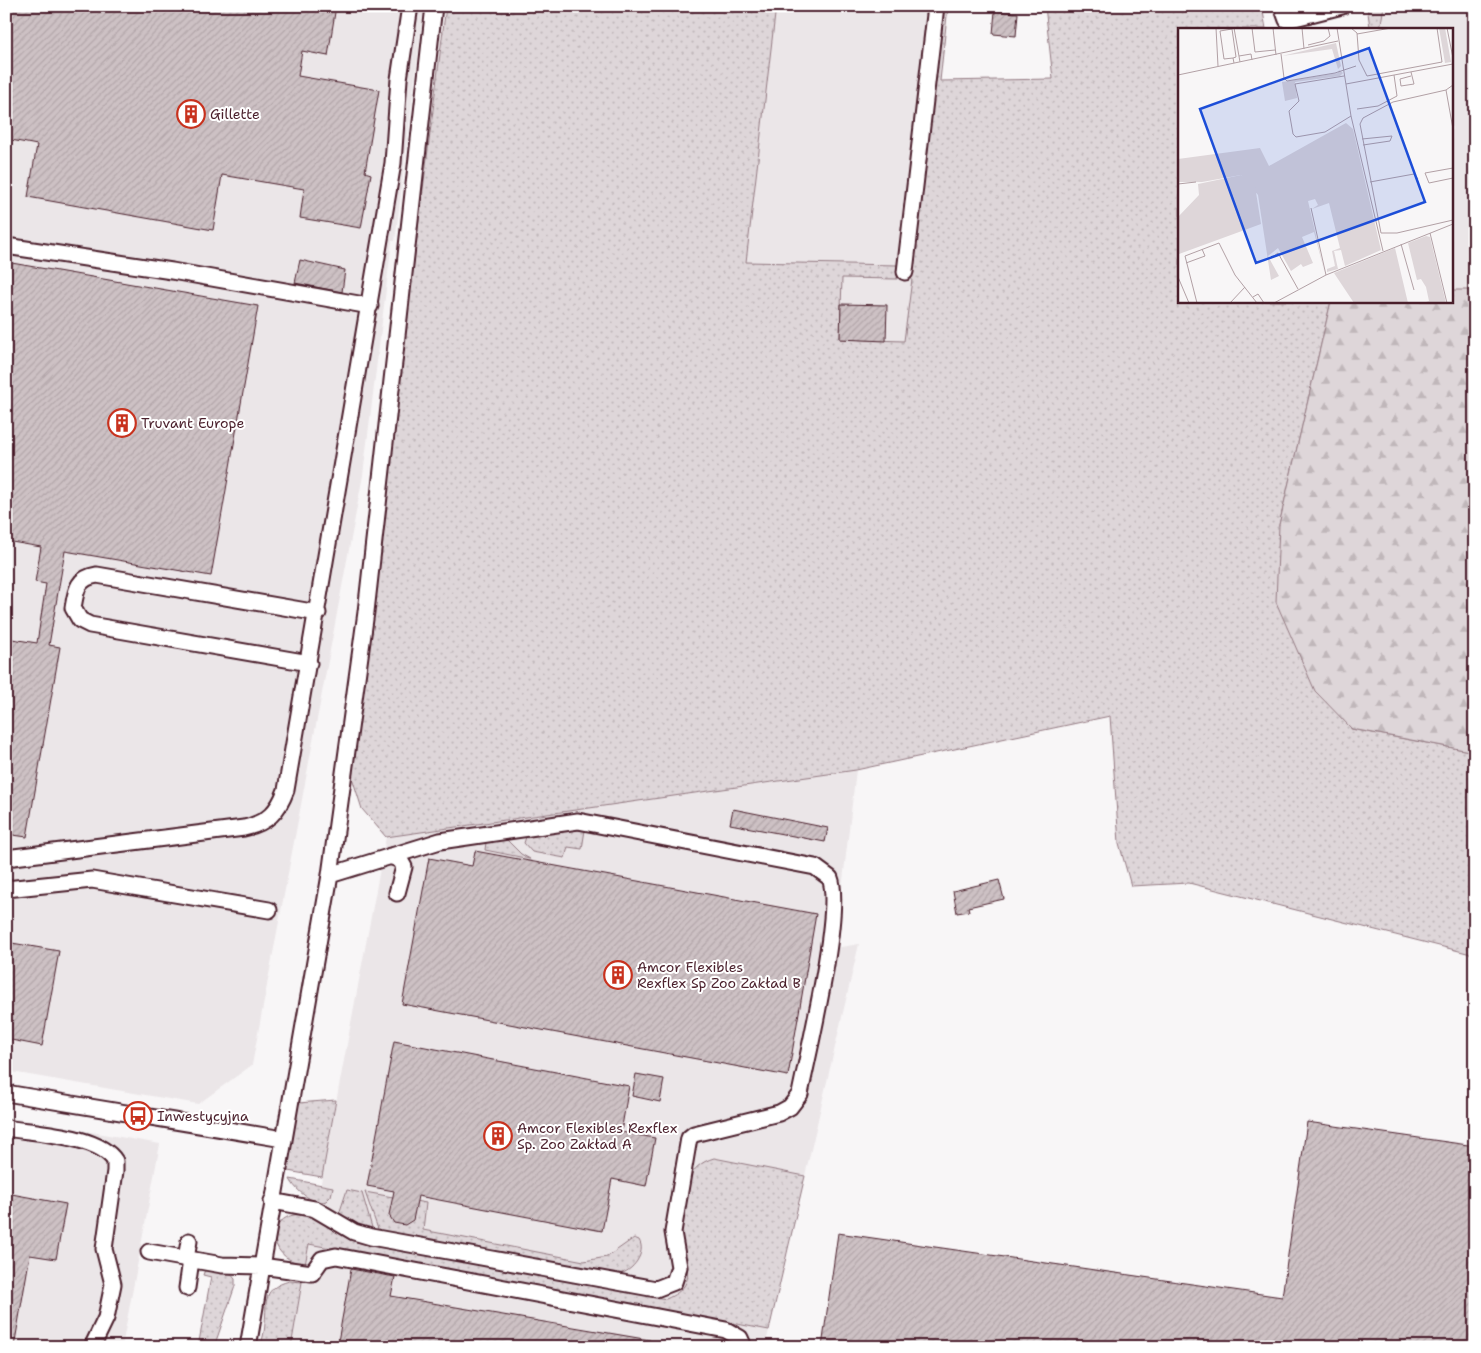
<svg xmlns="http://www.w3.org/2000/svg" width="1481" height="1353" font-family="'Shantell Sans',sans-serif">
	<defs>
		<pattern id="grass-dots" width="8" height="8" patternUnits="userSpaceOnUse" patternTransform="scale(1.25)"><rect width="8" height="8" fill="#ded6d9"/><path d="M2 2h.1M6 6h.1" fill="none" stroke="#c0b7ba" stroke-width="1.8" stroke-linecap="round"/></pattern>
		<pattern id="forest-firs" width="22" height="20" patternUnits="userSpaceOnUse" patternTransform="scale(1.25)"><rect width="22" height="20" fill="#ded6d9"/><path d="M5 1l3.5 6h-7zM16 11l3.5 6h-7z" fill="#c0b7ba"/></pattern>
		<pattern id="building-hatch" width="6" height="6" patternUnits="userSpaceOnUse" patternTransform="scale(1.25)"><rect width="6" height="6" fill="#cdc1c4"/><path d="M-1 1l2-2M0 6l6-6M5 7l2-2" fill="none" stroke="#b2a5a9"/></pattern>
	</defs>
	<rect width="100%" height="100%" fill="#f8f6f7"/>
	<filter id="ink" filterUnits="userSpaceOnUse"><feTurbulence type="fractalNoise" baseFrequency=".02" numOctaves="2"/><feDisplacementMap in="SourceGraphic" scale="10" xChannelSelector="R" yChannelSelector="G"/><feConvolveMatrix kernelMatrix="1 2 1 2 8 2 1 2 1" color-interpolation-filters="sRGB"/></filter>
	<g filter="url(#ink)">
		<path fill="#ebe6e8" d="M 6,6 L 424,6 L 395,241 L 392,241 L 363,475 L 252,1065 L 198,1104 L 6,1071 Z
			M 770,6 L 948,6 L 905,363 L 729,359 Z
			M 1384,6 L 1475,6 L 1475,290 L 1452,290 L 1452,29 L 1380,29 Z
			M 856,770 L 835,948 L 859,944 L 765,1347 L 290,1347 L 386,837 Z
			M 6,1117 L 160,1144 L 122,1347 L 6,1347 Z"/>
		<path fill="url(#grass-dots)" stroke="#947a82" d="M 446,6 L 776,6 L 746,262 L 897,265 L 899,268 L 897,279 L 842,278 L 840,339 L 904,341 L 912,279 L 910,277 L 914,266 L 944,6 L 948,6 L 940,81 L 1053,79 L 1045,6 L 1262,6 L 1266,29 L 1180,29 L 1180,301 L 1331,301 L 1279,525 L 1351,729 L 1475,752 L 1475,955 L 1189,883 L 1131,886 L 1119,843 L 1110,716 L 856,770 L 386,837 L 362,809 L 350,771 Z
			M 1367,6 L 1384,6 L 1380,29 L 1364,29 L 1370,27 Z
			M 571,830 L 585,830 L 582,849 L 568,847 L 565,858 L 532,852 L 524,843 L 526,837 Z
			M 507,840 L 521,854 L 530,859 L 485,850 L 486,842 Z
			M 336,1100 L 322,1177 L 288,1171 L 286,1167 L 298,1103 Z
			M 714,1158 L 805,1176 L 769,1330 L 309,1244 L 305,1265 C 260,1256 270,1209 305,1215 C 324,1218 339,1235 356,1242 L 666,1299 C 703,1283 682,1262 678,1234 C 677,1228 680,1219 681,1212 C 685,1187 687,1166 714,1158 Z
			M 290,1179 L 333,1187 L 331,1196 L 326,1201 C 314,1206 295,1190 290,1179 Z
			M 347,1190 L 362,1193 L 373,1231 L 361,1227 L 339,1214 Z
			M 365,1192 L 426,1203 L 423,1230 L 584,1261 L 607,1257 L 634,1238 L 639,1240 C 647,1253 632,1272 619,1274 L 379,1232 Z
			M 206,1267 L 230,1273 L 235,1279 L 235,1286 L 214,1347 L 198,1347 L 211,1277 L 203,1275 Z
			M 289,1281 L 302,1282 L 291,1347 L 261,1347 C 262,1339 265,1331 265,1323 C 267,1300 262,1289 289,1281 Z"/>
		<path fill="url(#forest-firs)" stroke="#947a82" d="M 1452,290 L 1475,290 L 1475,752 L 1352,729 L 1315,691 L 1276,602 L 1279,525 L 1331,301 L 1452,301 Z"/>
		<path fill="url(#building-hatch)" stroke="#4a1f2b" d="M 6,6 L 336,6 L 328,56 L 302,51 L 298,76 L 379,90 L 365,172 L 371,174 L 361,228 L 300,218 L 304,189 L 222,175 L 213,230 L 28,197 L 37,145 L 6,139 Z
			M 995,11 L 1018,13 L 1016,36 L 993,34 Z
			M 300,260 L 345,270 L 342,292 L 295,283 Z
			M 6,262 L 258,306 L 211,576 L 65,551 L 49,645 L 60,647 L 27,837 L 6,834 L 6,638 L 37,643 L 46,584 L 35,582 L 41,547 L 6,541 Z
			M 841,304 L 887,305 L 886,341 L 840,339 Z
			M 733,809 L 828,828 L 825,842 L 730,824 Z
			M 475,851 L 816,914 L 788,1076 L 402,1004 L 429,858 L 472,866 Z
			M 999,880 L 1004,899 L 968,907 L 969,911 L 957,913 L 953,891 Z
			M 6,942 L 59,951 L 42,1046 L 6,1039 Z
			M 394,1041 L 629,1086 L 621,1132 L 655,1138 L 646,1186 L 612,1179 L 602,1231 L 418,1196 L 413,1220 L 405,1225 L 394,1223 L 389,1215 L 394,1191 L 367,1186 Z
			M 636,1074 L 664,1079 L 660,1102 L 632,1096 Z
			M 1307,1122 L 1475,1146 L 1475,1347 L 822,1347 L 838,1233 L 1282,1297 Z
			M 6,1193 L 66,1204 L 56,1259 L 30,1255 L 14,1347 L 6,1347 Z
			M 351,1269 L 395,1277 L 391,1296 L 650,1340 L 649,1347 L 337,1347 Z"/>
		<g fill="none" stroke-linecap="round" stroke-linejoin="round">
			<defs>
				<path id="minor" d="M 1282,6 L 1287,20 L 1342,6
					M 6,246 L 172,271 L 370,306
					M 905,272 L 936,6
					M 309,663 L 90,625 L 80,620 L 73,608 C 76,590 77,578 97,575 L 318,613
					M 390,856 L 400,860 L 404,867 L 397,893
					M 6,858 L 244,828 C 267,823 278,812 286,790 L 393,163 L 399,79 L 410,6
					M 6,889 L 92,880 L 269,910
					M 6,1093 L 283,1139
					M 6,1128 C 35,1133 99,1135 115,1161 L 115,1171 L 104,1249 L 113,1284 L 106,1318 L 92,1347
					M 272,1201 L 315,1209 L 354,1232 L 371,1237 L 656,1289 L 674,1282 L 679,1267 L 673,1232 L 689,1138 L 694,1134 L 779,1113 L 790,1107 L 800,1094 C 808,1054 843,909 830,878 L 815,867 L 578,821 L 440,841 L 330,875
					M 149,1252 L 222,1265 L 261,1266 L 312,1273 L 322,1259 L 336,1256 L 726,1330 L 740,1338 L 744,1347
					M 186,1259 L 189,1241
					M 187,1288 L 191,1260
					M 248,1347 L 330,875 L 366,612 L 434,6"/>
			</defs>
			<use href="#minor" stroke="#4a1f2b" stroke-width="19"/>
			<use href="#minor" stroke="#fff" stroke-width="15"/>
		</g>
	</g>
	<defs>
		<symbol id="building-ring" viewBox="-11 -11 22 22"><circle r="9.5" fill="#fff" stroke="#c8321e" stroke-width="1.5"/><path d="M-4-6H4V6H1V3H-1V6H-4ZM-2.5-4.3h1.7v1.8h-1.7ZM.8-4.3h1.7v1.8H.8ZM-2.5-1h1.7V.8h-1.7ZM.8-1h1.7V.8H.8Z" fill="#c8321e"/></symbol>
		<symbol id="bus-ring" viewBox="-11 -11 22 22"><circle r="9.5" fill="#fff" stroke="#c8321e" stroke-width="1.5"/><path d="M-5-6H5V4H4V6H2V4H-2V6H-4V4H-5ZM-3.5-4V0h7V-4ZM-3.5 1.2v1.5H-2V1.2ZM2 1.2v1.5H3.5V1.2Z" fill="#c8321e"/></symbol>
	</defs>
	<g fill-rule="evenodd">
		<use href="#building-ring" x="175" y="98" width="32" height="32"/>
		<use href="#building-ring" x="106" y="407" width="32" height="32"/>
		<use href="#building-ring" x="602" y="959" width="32" height="32"/>
		<use href="#bus-ring" x="122" y="1100" width="32" height="32"/>
		<use href="#building-ring" x="482" y="1120" width="32" height="32"/>
	</g>
	<g text-anchor="middle" dominant-baseline="central" stroke-width="4" stroke-linejoin="round" paint-order="stroke">
		<g font-size="14" fill="#4a1f2b" stroke="#fff" text-anchor="start">
			<text x="210" y="114">Gillette</text>
			<text x="141" y="423">Truvant Europe</text>
			<text x="637" y="967">Amcor Flexibles<tspan x="637" dy="16">Rexflex Sp Zoo Zakład B</tspan></text>
			<text x="157" y="1116">Inwestycyjna</text>
			<text x="517" y="1128">Amcor Flexibles Rexflex<tspan x="517" dy="16">Sp. Zoo Zakład A</tspan></text>
		</g>
	</g>
	<g transform="translate(1178 28)">
		<rect width="275" height="275" fill="#f8f6f7"/>
		<path d="M 261,0 L 267,0 L 273,34 L 267,35 ZM 158,15 L 163,38 L 160,41 L 154,21 L 104,28 ZM 161,42 L 165,45 L 162,48 L 117,54 L 119,70 L 107,73 L 104,54 L 160,45 ZM 168,95 L 175,101 L 203,222 L 167,238 L 163,222 L 156,223 L 160,241 L 149,244 L 149,241 L 157,238 L 154,223 L 162,220 L 151,175 L 134,181 L 140,177 L 137,171 L 130,173 L 147,246 L 136,204 L 124,209 L 135,235 L 125,239 L 123,236 L 113,243 L 100,220 L 90,228 L 101,248 L 93,252 L 80,167 L 63,147 L 24,154 L 0,154 L 0,131 L 82,120 L 91,138 ZM 248,208 L 252,209 L 268,275 L 245,275 L 251,273 L 248,259 L 243,251 L 239,252 L 230,215 ZM 217,220 L 230,275 L 176,275 L 156,245 Z" fill="#ded6d9"/>
		<path d="M 63,147 L 77,158 L 83,196 L 1,226 L 0,189 L 21,167 L 20,156 Z" fill="#ded6d9"/>
		<path fill="none" stroke="#b2a0a5" stroke-width="1" d="M 38,0 L 40,38M 56,0 L 62,34M 74,0 L 77,24 L 97,22M 95,0 L 98,27M 124,0 L 126,21M 159,0 L 173,88 L 205,223M 173,0 L 179,5 L 181,32 L 189,48 L 264,34 L 259,0M 269,0 L 275,30M 179,6 L 213,0M 130,17 L 146,13 L 152,8 L 150,0M 103,26 L 106,50 L 109,53 L 157,45 L 178,38M 61,28 L 73,26 L 74,32M 55,30 L 58,29 L 54,1 L 42,3 L 46,31 L 55,30 L 56,35M 233,44 L 236,56 L 223,58 L 222,51 L 233,48M 0,47 L 160,13M 166,48 L 117,56 L 121,73 L 111,83 L 115,106 L 118,109 L 147,104 L 173,88M 168,56 L 275,36M 275,57 L 268,62 L 215,74 L 185,90 L 182,96 L 203,205 L 219,205 L 275,192M 268,62 L 275,101M 179,81 L 200,78 L 219,68 L 216,47M 184,111 L 214,108 L 212,113 L 185,117M 275,140 L 247,145 L 251,155 L 275,150M 192,154 L 236,146 L 240,151M 0,156 L 18,154M 133,180 L 148,247M 252,205 L 269,275M 223,216 L 236,262M 93,230 L 100,225 L 120,261M 8,235 L 27,228 L 24,221M 0,249 L 11,275M 75,269 L 80,266 L 86,275M 19,275 L 7,228 L 41,215 L 57,247 L 79,275M 52,275 L 67,259M 96,275 L 148,247 L 275,196"/>
		<path fill="#1d4ed8" fill-opacity="0.15" stroke="#1d4ed8" stroke-width="2.5" d="M 191,20 L 247,174 L 78,235 L 22,81 Z"/>
		<rect width="275" height="275" fill="none" stroke="#4a1f2b" stroke-width="2.5"/>
	</g>
	<rect width="1481" height="1353" fill="none" stroke="#fff" stroke-width="25"/>
	<rect x="12" y="12" width="1456" height="1328" fill="none" stroke="#4a1f2b" stroke-width="2" filter="url(#ink)"/>
</svg>
